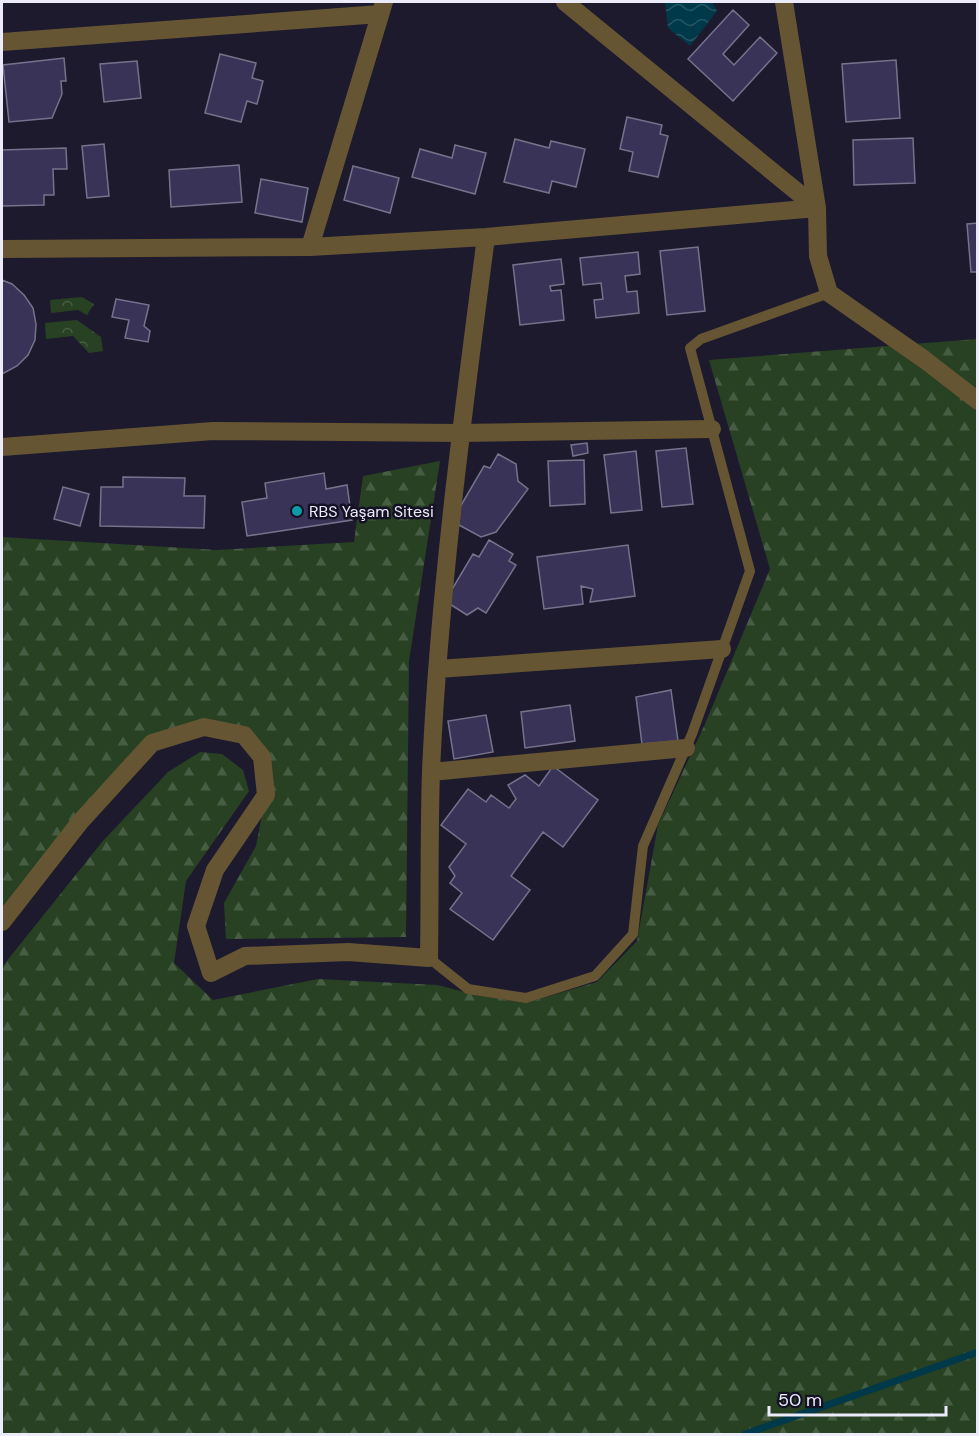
<svg xmlns="http://www.w3.org/2000/svg" width="979" height="1436" font-family="'DM Sans',sans-serif">
	<defs>
		<pattern id="forest-firs" width="22" height="20" patternUnits="userSpaceOnUse" patternTransform="scale(1.5)"><rect width="22" height="20" fill="#284122"/><path d="M5 1l3.5 6h-7zM16 11l3.5 6h-7z" fill="#475d43"/></pattern>
		<pattern id="park-crowns" width="20" height="18" patternUnits="userSpaceOnUse" patternTransform="scale(1.5)"><rect width="20" height="18" fill="#284122"/><path d="M2 6a3 3 0 1 1 6 0M12 15a3 3 0 1 1 6 0" fill="none" stroke="#475d43"/></pattern>
		<pattern id="water-waves" width="16" height="10" patternUnits="userSpaceOnUse" patternTransform="scale(1.5)"><rect width="16" height="10" fill="#003949"/><path d="M0 5q4-4 8 0t8 0" fill="none" stroke="#255664"/></pattern>
	</defs>
	<rect width="100%" height="100%" fill="#1d1a2e"/>
	<path fill="url(#forest-firs)" d="M 977,339 L 977,1434 L 2,1434 L 2,967 L 102,842 L 168,772 L 200,752 L 222,754 L 243,770 L 249,791 L 186,881 L 174,963 L 213,1000 L 318,979 L 437,985 L 476,995 L 526,1003 L 597,982 L 637,941 L 658,825 L 705,724 L 770,569 L 709,360 Z
		M 440,461 L 409,661 L 406,937 L 226,939 L 224,903 L 256,846 L 266,795 L 244,735 L 204,727 L 152,743 L 2,922 L 2,537 L 217,550 L 354,542 L 363,476 Z"/>
	<path fill="url(#park-crowns)" d="M 82,297 L 94,304 L 87,315 L 78,310 L 51,313 L 50,300 Z
		M 77,320 L 101,337 L 103,351 L 89,353 L 73,336 L 46,339 L 45,323 Z"/>
	<path fill="url(#water-waves)" d="M 665,2 L 712,2 L 717,11 L 690,46 L 668,28 Z"/>
	<g fill="none" stroke-linecap="round" stroke-linejoin="round">
		<path stroke="#003949" stroke-width="7" d="M 745,1434 L 978,1352"/>
	</g>
	<path fill="#393357" stroke="#75738b" stroke-width="1.5" d="M 733,10 L 749,25 L 723,54 L 734,65 L 760,37 L 777,53 L 733,101 L 688,59 Z
		M 220,54 L 256,63 L 252,78 L 263,81 L 257,104 L 247,101 L 241,122 L 205,113 Z
		M 64,58 L 66,81 L 61,81 L 62,94 L 52,118 L 9,122 L 3,65 Z
		M 896,60 L 900,118 L 846,122 L 842,64 Z
		M 137,61 L 141,98 L 104,102 L 100,64 Z
		M 627,117 L 662,125 L 660,134 L 668,136 L 658,177 L 629,171 L 633,152 L 620,149 Z
		M 913,138 L 915,183 L 854,185 L 853,140 Z
		M 515,139 L 549,148 L 551,141 L 585,149 L 576,187 L 552,181 L 549,193 L 504,182 Z
		M 104,144 L 109,196 L 87,198 L 82,146 Z
		M 455,145 L 486,153 L 475,194 L 412,177 L 420,149 L 452,158 Z
		M 66,148 L 67,169 L 53,169 L 54,195 L 44,195 L 44,205 L 2,206 L 2,150 Z
		M 239,165 L 242,202 L 171,207 L 169,170 Z
		M 353,166 L 399,178 L 390,213 L 344,200 Z
		M 261,179 L 308,188 L 302,222 L 255,213 Z
		M 978,223 L 978,272 L 971,272 L 967,224 Z
		M 698,247 L 705,311 L 667,315 L 660,251 Z
		M 638,252 L 640,274 L 625,276 L 627,292 L 637,291 L 639,313 L 596,318 L 594,300 L 603,299 L 601,283 L 583,285 L 580,258 Z
		M 561,259 L 564,284 L 550,286 L 551,291 L 561,290 L 564,320 L 520,325 L 513,265 Z
		M 2,280 L 12,284 L 24,295 L 33,308 L 36,324 L 35,340 L 28,355 L 17,366 L 2,374 Z
		M 116,299 L 149,305 L 144,326 L 150,331 L 148,342 L 125,338 L 129,320 L 112,317 Z
		M 587,443 L 588,453 L 573,456 L 571,445 Z
		M 686,448 L 693,504 L 662,507 L 656,451 Z
		M 636,451 L 642,510 L 611,513 L 604,455 Z
		M 498,454 L 516,464 L 518,481 L 528,489 L 496,532 L 481,537 L 459,525 L 460,507 L 484,466 L 490,468 Z
		M 584,460 L 585,504 L 550,506 L 548,461 Z
		M 324,473 L 326,489 L 347,485 L 352,520 L 247,536 L 242,502 L 267,498 L 265,483 Z
		M 123,477 L 185,478 L 184,496 L 205,496 L 204,528 L 100,526 L 101,487 L 123,487 Z
		M 63,487 L 89,494 L 80,526 L 54,519 Z
		M 489,540 L 513,554 L 509,561 L 516,565 L 486,613 L 478,608 L 467,615 L 445,601 L 473,554 L 479,557 Z
		M 628,545 L 635,596 L 590,602 L 593,589 L 581,586 L 583,604 L 544,609 L 537,557 Z
		M 671,690 L 678,741 L 642,744 L 636,697 Z
		M 570,705 L 575,741 L 525,748 L 521,712 Z
		M 486,715 L 493,752 L 454,759 L 448,721 Z
		M 553,766 L 598,800 L 563,847 L 543,832 L 511,876 L 530,890 L 493,940 L 450,909 L 462,893 L 450,883 L 455,876 L 449,867 L 466,844 L 441,825 L 468,789 L 486,802 L 491,795 L 509,808 L 516,799 L 508,785 L 525,775 L 539,786 Z"/>
	<g fill="none" stroke-linecap="round" stroke-linejoin="round">
		<path stroke="#655533" stroke-width="10" d="M 429,958 L 468,989 L 526,998 L 595,976 L 633,934 L 643,846 L 692,734 L 750,571 L 690,348 L 701,339 L 829,293"/>
		<path stroke="#655533" stroke-width="18" d="M 565,2 L 817,208
			M 784,2 L 817,208 L 818,256 L 829,293 L 925,360 L 978,401
			M 2,42 L 380,14
			M 310,247 L 384,2
			M 2,249 L 310,247 L 486,237 L 817,208
			M 2,447 L 213,431 L 460,433 L 712,429
			M 438,669 L 722,649
			M 431,772 L 686,748
			M 2,922 L 80,822 L 152,743 L 204,727 L 244,735 L 262,757 L 266,795 L 215,870 L 196,926 L 211,973 L 245,956 L 348,952 L 429,958 C 430,896 429,833 431,771 C 439,592 463,414 486,237"/>
	</g>
	<circle fill="#0f9aa8" stroke="#141124" stroke-width="2" cx="297" cy="511" r="6"/>
	<g text-anchor="middle" dominant-baseline="central" stroke-width="5" stroke-linejoin="round" paint-order="stroke">
		<g font-size="16" fill="#ecebf9" stroke="#141124" text-anchor="start">
			<text x="309" y="511">RBS Yaşam Sitesi</text>
		</g>
	</g>
	<rect width="979" height="1436" fill="none" stroke="#ecebf9" stroke-width="6"/>
	<path d="M769 1406v9h177v-9" fill="none" stroke="#ecebf9" stroke-width="3"/>
	<text x="778" y="1406" font-size="18" fill="#ecebf9" stroke="#141124" stroke-width="4.5" paint-order="stroke">50 m</text>
</svg>
